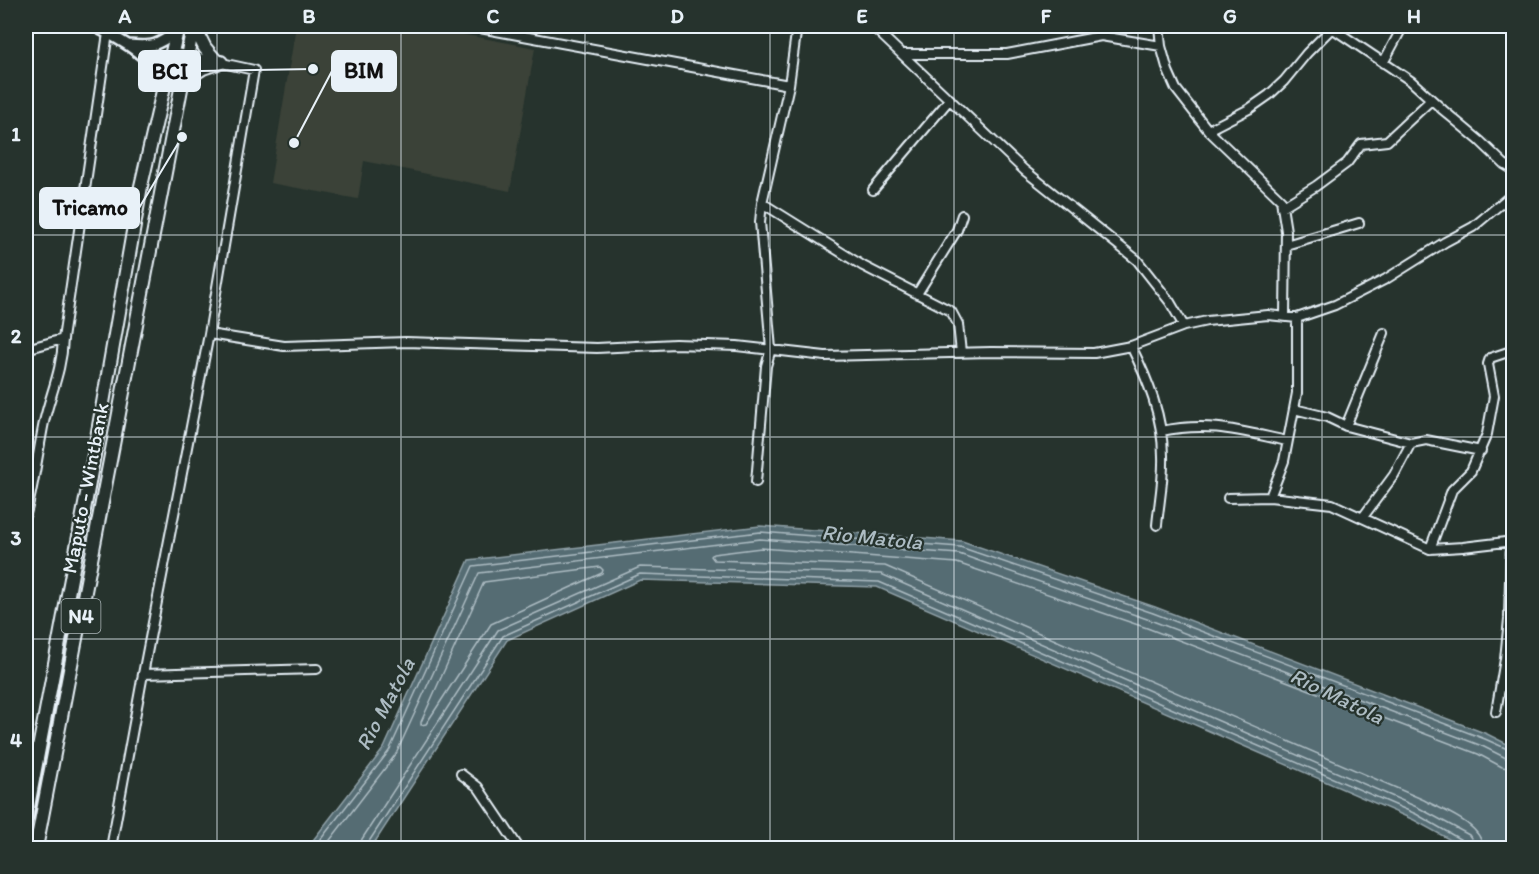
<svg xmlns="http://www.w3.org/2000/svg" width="1539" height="874" font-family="Itim,sans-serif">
	<rect width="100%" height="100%" fill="#26332d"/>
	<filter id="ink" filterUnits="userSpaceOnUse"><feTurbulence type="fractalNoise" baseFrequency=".0167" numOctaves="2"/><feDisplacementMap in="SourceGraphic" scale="12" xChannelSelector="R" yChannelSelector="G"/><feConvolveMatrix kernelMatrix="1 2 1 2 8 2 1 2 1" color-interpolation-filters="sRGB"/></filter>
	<g filter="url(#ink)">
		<path fill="#3a4238" d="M 296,26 L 418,26 L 535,48 L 510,191 L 364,161 L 358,199 L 270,183 Z"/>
		<path fill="#556c73" stroke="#90a1a8" stroke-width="1.5" d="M 760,526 L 962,541 L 1155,607 L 1487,734 L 1513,747 L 1513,848 L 1465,848 L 1414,820 L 877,587 L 640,580 L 507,640 L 371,848 L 307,848 L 384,748 L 469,560 Z"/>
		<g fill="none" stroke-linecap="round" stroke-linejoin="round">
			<path stroke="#adbcc3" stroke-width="1.5" d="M 600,567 L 603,570 L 602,573 L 491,624 L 426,724 L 421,725 L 421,722 L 484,582 Z
				M 314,848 L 389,751 L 473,566 L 760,532 L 960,547 L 1153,613 L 1485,739 L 1514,752
				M 324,848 L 396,754 L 479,573 L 760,539 L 959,554 L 1150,620 L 1482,746 L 1506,758 L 1514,760
				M 359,848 L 362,839 L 498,630 L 640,567 L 881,574 L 1419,808 L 1469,835 L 1473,841 L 1474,848
				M 367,848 L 368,843 L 503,636 L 640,574 L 879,582 L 1416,814 L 1463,841 L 1467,848
				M 1483,848 C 1482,824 1444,811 1424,800 L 885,566 L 714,560 L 711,556 L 713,554 L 761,548 L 957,563 L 1147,628 L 1478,754 L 1502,767 L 1514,769"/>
			<defs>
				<path id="minor" d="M 469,26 L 789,85
					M 872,26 L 1024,170 L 1137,260 L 1170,302 L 1184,326
					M 1159,26 L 1161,46 L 1168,71 L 1176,89 L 1208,130 L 1281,200 L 1286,231 L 1285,316
					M 1329,26 L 1411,81 L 1443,110 L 1480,141 L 1504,164 L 1514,170
					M 171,52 L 254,70 L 209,334
					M 903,54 L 1007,54 L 1101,36 L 1161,46
					M 1383,63 L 1403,26
					M 1208,130 L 1249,109 L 1269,95 L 1284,81 L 1307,53 L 1332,28
					M 873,190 L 950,99
					M 762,203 L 863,266 L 951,311 L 958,324 L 961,353
					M 1282,207 L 1316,186 L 1347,163 L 1361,144 L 1387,141 L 1431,100
					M 1286,245 L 1359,223
					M 917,294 L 957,230 L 962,215
					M 1131,346 C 1148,380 1163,417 1163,456 C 1164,479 1159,503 1157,525
					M 26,349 L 63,339
					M 1294,409 L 1327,417 L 1346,426 L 1411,443 L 1426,440 L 1481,451
					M 1346,426 L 1384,333
					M 1161,431 C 1210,421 1240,431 1287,441
					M 756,482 L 766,366 L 771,349 L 760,222 L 762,203 L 789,85 L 797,26
					M 1270,497 L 1284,461 L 1294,409 L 1297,393 L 1297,318
					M 1228,498 L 1270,497 L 1332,504 L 1430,549 L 1463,547 L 1514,541
					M 26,514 C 34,484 38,452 44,422 C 51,392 62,370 63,339 L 108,33
					M 1363,517 L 1394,475 L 1411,443
					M 1430,549 L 1452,490 L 1471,471 L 1487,434 L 1494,396 L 1488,364 L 1490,358 L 1514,350
					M 143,674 L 317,669
					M 1496,712 L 1505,659 L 1509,619 L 1511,540
					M 461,774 L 478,787 L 519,848
					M 111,848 L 143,674 L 209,334 L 284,346 L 406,342 L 597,348 L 675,344 L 737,346 L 825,356 L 991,352 L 1094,353 L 1131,346 L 1184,326 L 1207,321 L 1268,315 L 1297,318 L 1335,305 L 1386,279 L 1445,242 L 1473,227 L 1509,197 L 1514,189"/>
				<path id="tertiary" d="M 94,26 C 115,37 141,50 155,70 C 159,75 161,82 163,88
					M 128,45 C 153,47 157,46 177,31"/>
				<path id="trunk" d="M 194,26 L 205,48 L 216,61
					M 183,81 L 203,68 L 221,62
					M 26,817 L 89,483 L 141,186 L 178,26
					M 36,848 L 193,26"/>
			</defs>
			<use href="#minor" stroke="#e8f1f8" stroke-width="12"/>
			<use href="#tertiary" stroke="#e8f1f8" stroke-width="14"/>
			<use href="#trunk" stroke="#e8f1f8" stroke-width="16"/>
			<use href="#minor" stroke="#26332d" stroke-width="8"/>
			<use href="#tertiary" stroke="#26332d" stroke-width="9"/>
			<use href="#trunk" stroke="#26332d" stroke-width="12"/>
		</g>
	</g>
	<path fill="none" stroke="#e8f1f8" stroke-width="1.5" stroke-opacity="0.55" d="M 217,26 L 217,848M 401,26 L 401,848M 585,26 L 585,848M 770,26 L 770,848M 954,26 L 954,848M 1138,26 L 1138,848M 1322,26 L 1322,848M 26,235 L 1514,235M 26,437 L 1514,437M 26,639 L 1514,639"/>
	<g text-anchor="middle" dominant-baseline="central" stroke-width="4.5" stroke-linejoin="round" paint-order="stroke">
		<rect fill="#26332d" stroke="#aeb8bb" stroke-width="1.5" x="61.5" y="599" width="39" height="34" rx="4.5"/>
		<g font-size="20" font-weight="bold" fill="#e8f1f8">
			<text x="81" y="616">N4</text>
		</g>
		<g font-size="21" fill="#e8f1f8" stroke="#26332d">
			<text transform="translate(85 488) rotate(-79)">Maputo - Wintbank</text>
		</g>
		<g font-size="22" font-style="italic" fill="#adbcc3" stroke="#26332d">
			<text transform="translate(872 537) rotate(6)">Rio Matola</text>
			<text transform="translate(1337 696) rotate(26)">Rio Matola</text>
			<text transform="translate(385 704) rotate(-62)">Rio Matola</text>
		</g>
	</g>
	<path fill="none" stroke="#e8f1f8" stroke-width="2" d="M294 143L332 71M313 69L200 71M182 137L139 208"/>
	<g fill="#e8f1f8" stroke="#26332d" stroke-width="2">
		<circle cx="294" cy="143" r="6"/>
		<circle cx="313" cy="69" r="6"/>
		<circle cx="182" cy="137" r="6"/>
	</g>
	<g fill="#e8f1f8" stroke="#e8f1f8" stroke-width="2">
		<rect x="332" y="51" width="64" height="40" rx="6"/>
		<rect x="139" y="51" width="61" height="40" rx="6"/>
		<rect x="40" y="188" width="99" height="40" rx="6"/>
	</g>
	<g font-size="22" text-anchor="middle" font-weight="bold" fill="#111">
		<text x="364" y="78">BIM</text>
		<text x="170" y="79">BCI</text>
		<text x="90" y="215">Tricamo</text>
	</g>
	<rect width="1539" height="874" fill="none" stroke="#26332d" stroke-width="66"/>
	<rect x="33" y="33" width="1473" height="808" fill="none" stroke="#e8f1f8" stroke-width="2"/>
	<g font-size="20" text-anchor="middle" font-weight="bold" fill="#e8f1f8">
		<text x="125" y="23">A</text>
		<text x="309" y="23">B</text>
		<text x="493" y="23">C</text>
		<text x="677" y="23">D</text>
		<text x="862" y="23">E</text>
		<text x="1046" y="23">F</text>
		<text x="1230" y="23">G</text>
		<text x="1414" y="23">H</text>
		<text x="16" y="141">1</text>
		<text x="16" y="343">2</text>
		<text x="16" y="545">3</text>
		<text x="16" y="747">4</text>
	</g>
</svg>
